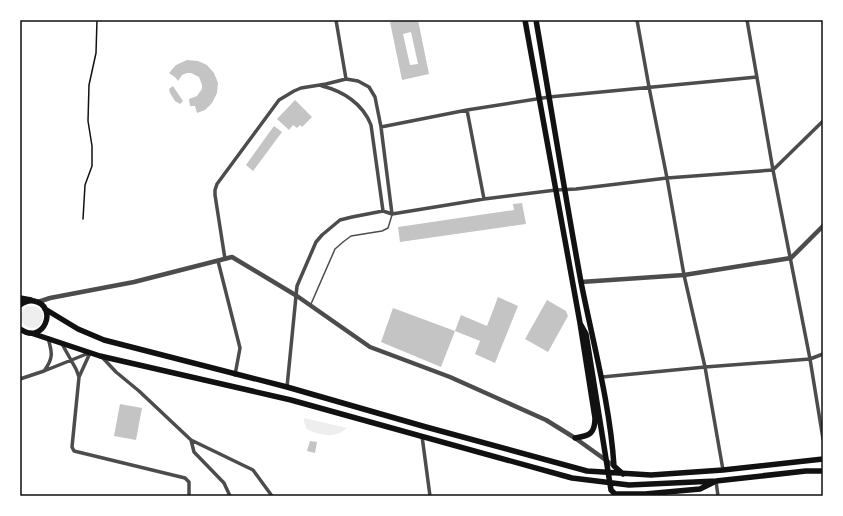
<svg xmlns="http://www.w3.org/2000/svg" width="843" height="516" font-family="'Source Sans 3',sans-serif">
	<rect width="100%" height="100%" fill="#fff"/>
	<path fill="#eee" d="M21 317a11 11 0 1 1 22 0a11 11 0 1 1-22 0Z
		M 304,418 L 347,428 C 335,439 321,436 307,429 L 304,422 Z"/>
	<path fill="#c4c4c4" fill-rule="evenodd" d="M 398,20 L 418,20 L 429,74 L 402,80 L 390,22 ZM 411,32 L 418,64 L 410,65 L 403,34 Z
		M 187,60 L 198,61 L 207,65 L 214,73 L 218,83 L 217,93 L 212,103 L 205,110 L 197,113 L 195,106 L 190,106 L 189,99 L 197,96 L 202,89 L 202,85 L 199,77 L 191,73 L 187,73 L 182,75 L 178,81 L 176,78 L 169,73 L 176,65 Z
		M 173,86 L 183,101 L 180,104 L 175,101 L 170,93 L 169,89 Z
		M 295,100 L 312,117 L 302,127 L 300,125 L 297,128 L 293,125 L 289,130 L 277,119 Z
		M 274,126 L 282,132 L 253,171 L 246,165 Z
		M 522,203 L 526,224 L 400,242 L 398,227 L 514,210 L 513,204 Z
		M 498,297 L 518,306 L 495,363 L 475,354 L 480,341 L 455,331 L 461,315 L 487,326 Z
		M 547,300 L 566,311 L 568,316 L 548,352 L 525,339 Z
		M 393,308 L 455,331 L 441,367 L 381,342 Z
		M 120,404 L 142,408 L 136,440 L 114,436 Z
		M 310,441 L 317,442 L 315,453 L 307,451 Z"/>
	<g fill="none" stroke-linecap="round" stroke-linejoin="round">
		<path stroke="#111" stroke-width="1.5" d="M 83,219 L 85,185 L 92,166 L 92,146 L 88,121 L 89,85 L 96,53 L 97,20"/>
		<path stroke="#4c4c4c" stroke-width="1.5" d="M 311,304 L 335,249 L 343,242 L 351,236 L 382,231 L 388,228 L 392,215"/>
		<path stroke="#4c4c4c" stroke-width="3.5" d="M 336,20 L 346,79
			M 637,20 L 649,87 L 667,178 L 684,275 L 705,367 L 723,470
			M 747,20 L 773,170 L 810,359 L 823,439
			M 322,86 C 343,91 363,104 371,125 L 383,211
			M 467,110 L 484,199
			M 381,127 L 467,110 L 549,97 L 757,77
			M 773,170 L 823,121
			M 225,259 L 215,195 L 215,190 L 217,184 L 279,100 L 294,91 L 301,88 L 326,84 L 346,79 L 358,81 L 369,87 L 375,97 L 381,127 L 392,214
			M 218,261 L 240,348 L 235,375
			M 48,338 C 52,352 54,358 44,371 L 89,353
			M 62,344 L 76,369 L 79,377 L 90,353
			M 101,356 L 116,372 L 139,391 L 191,440 L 253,470 L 272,496
			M 79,377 L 72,447 L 74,451 L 185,478 L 189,482 L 189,496
			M 602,377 L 705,367 L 810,359 L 823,354
			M 20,379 L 44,371
			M 287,387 L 297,286 L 316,242 L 322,235 L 340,220 L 352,217 L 383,211 L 392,214 L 484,199 L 556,190 L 576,189 L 667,178 L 773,170
			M 422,436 L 430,496
			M 191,440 L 194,452 L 224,483 L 230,496
			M 716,481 L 718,496"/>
		<path stroke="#4c4c4c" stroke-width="4.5" d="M 581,282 L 684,275 L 791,258 L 823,226
			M 38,302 L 50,298 L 134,282 L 232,257 L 297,296 L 370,347 L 450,377 L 546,420 L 575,438 L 614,466"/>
		<path stroke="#111" stroke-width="5.5" d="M 525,20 L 580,323 L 595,418 C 595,433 590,436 575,438
			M 536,20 C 551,107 565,195 581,282 C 593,343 610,404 614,466 L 623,474
			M 20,298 L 31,300
			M 20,305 C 24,302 29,300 34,301 C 59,306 44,346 20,329
			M 45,309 L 78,329 L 104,340 L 287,387 L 426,427 L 587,471 L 651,475 L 723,470 L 823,459
			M 581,325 L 586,334 L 611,490 L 615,494 L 645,494 L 700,489 L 714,482
			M 31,333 L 100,356 L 291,400 L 572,478 L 629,485 L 716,481 L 806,471 L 823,471"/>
	</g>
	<rect width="843" height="516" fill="none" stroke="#ffffff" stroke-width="42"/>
	<rect x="21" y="21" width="801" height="474" fill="none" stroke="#111" stroke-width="1.5"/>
</svg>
